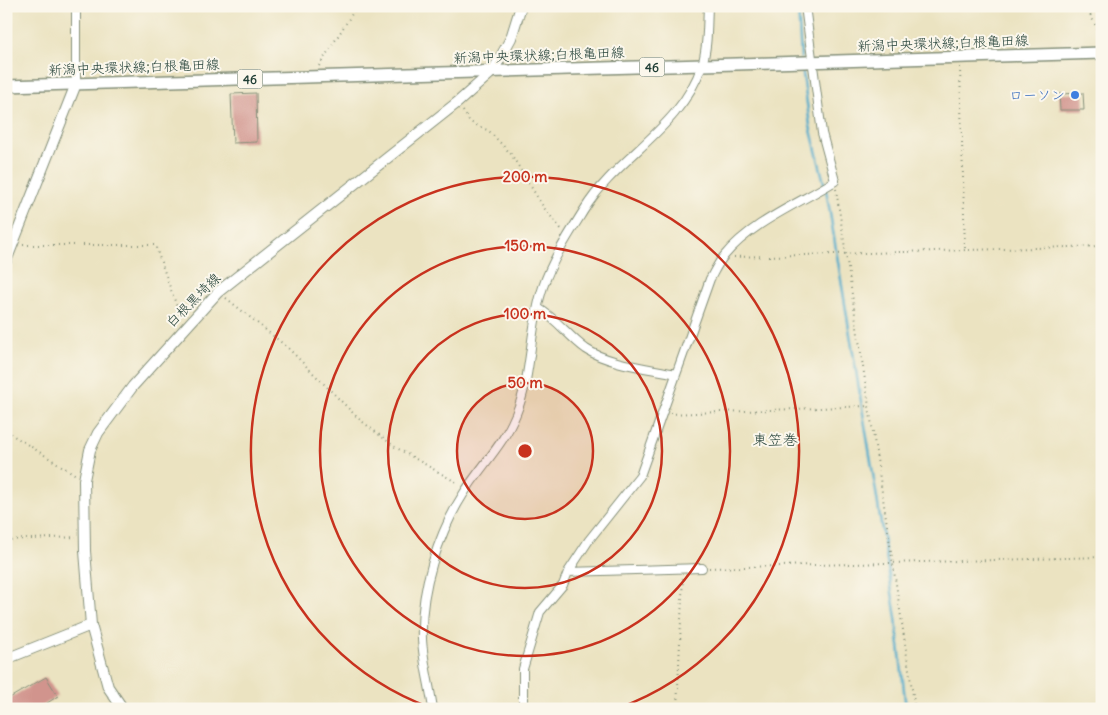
<svg xmlns="http://www.w3.org/2000/svg" width="1108" height="715" font-family="Delius,'Klee One',sans-serif">
	<rect width="100%" height="100%" fill="#fbf7ec"/>
	<filter id="ink" filterUnits="userSpaceOnUse"><feTurbulence type="fractalNoise" baseFrequency=".02" numOctaves="2"/><feDisplacementMap in="SourceGraphic" scale="10" xChannelSelector="R" yChannelSelector="G"/><feConvolveMatrix kernelMatrix="1 2 1 2 8 2 1 2 1" color-interpolation-filters="sRGB"/></filter>
	<filter id="wash" filterUnits="userSpaceOnUse"><feTurbulence type="fractalNoise" baseFrequency=".0096" numOctaves="4" result="noise"/><feDisplacementMap in="SourceGraphic" scale="20" xChannelSelector="R" yChannelSelector="G"/><feGaussianBlur stdDeviation="1.12" result="paint"/><feColorMatrix in="noise" values="0 0 0 0 0 0 0 0 0 0 0 0 0 0 0 0 0 1.4 0 .05"/><feComposite in="paint" operator="in"/></filter>
	<g filter="url(#wash)">
		<rect width="100%" height="100%" fill="#ebe3c1"/>
		<g fill="none" stroke-linecap="round" stroke-linejoin="round">
			<path stroke="#4dabcb" stroke-width="2.5" d="M 798,6 L 801,59
				M 802,67 L 810,126 L 827,195 L 875,486 L 896,618 L 906,709"/>
		</g>
		<g id="blocks">
			<path fill="#d1948d" d="M 256,93 L 257,142 L 233,143 L 231,94 Z
				M 1083,93 L 1084,110 L 1060,110 L 1059,94 Z
				M 46,677 L 58,696 L 38,709 L 9,709 L 6,700 Z"/>
		</g>
	</g>
	<g filter="url(#ink)">
		<use href="#blocks" fill-opacity="0" stroke="#85907a" stroke-width="1"/>
		<g fill="none" stroke-linecap="round" stroke-linejoin="round">
			<defs>
				<path id="street" d="M 76,84 L 76,6
					M 538,308 C 557,319 568,336 586,349 C 608,364 649,368 676,374
					M 568,572 L 702,568
					M 433,709 C 430,686 423,662 422,639 C 420,590 438,534 464,493 C 481,466 504,444 516,414 C 533,373 529,328 543,287 C 552,260 569,234 584,210 C 617,156 681,129 702,65 C 708,47 707,25 708,6
					M 523,709 L 523,669 L 540,612 L 563,585 L 568,572 L 589,540 L 640,476 L 710,279 C 714,272 718,263 724,256 C 752,222 798,204 835,181 L 822,133 L 805,6"/>
				<path id="secondary" d="M 6,261 L 76,84
					M 6,659 L 91,625
					M 123,709 L 108,687 L 91,625 L 85,551 L 84,480 L 90,450 L 98,433 L 133,386 L 218,292 L 458,102 L 493,71 L 511,38 L 521,6"/>
				<path id="primary" d="M 6,86 L 1102,53"/>
			</defs>
			<use href="#street" stroke="#85907a" stroke-width="10"/>
			<use href="#secondary" stroke="#85907a" stroke-width="12"/>
			<use href="#primary" stroke="#85907a" stroke-width="14"/>
			<path stroke="#85907a" stroke-width="2" stroke-dasharray="1 4" stroke-linecap="butt" d="M 1086,6 L 1102,39
				M 319,66 L 357,6
				M 960,67 L 965,250
				M 463,111 L 470,122 L 489,131 L 511,154 L 544,208 L 562,230
				M 836,189 L 915,709
				M 23,245 L 155,245 L 181,318
				M 734,257 L 1102,246
				M 226,298 L 287,347 L 359,419 L 395,447 L 459,484
				M 670,414 L 869,406
				M 6,431 L 76,475
				M 6,540 L 76,537
				M 709,568 L 1102,557
				M 677,709 L 683,576"/>
			<use href="#street" stroke="#fff" stroke-width="8"/>
			<use href="#secondary" stroke="#fff" stroke-width="10"/>
			<use href="#primary" stroke="#fff" stroke-width="11"/>
		</g>
	</g>
	<circle cx="525" cy="451" r="68" fill="#c8321e" fill-opacity=".12"/>
	<g fill="none" stroke="#c8321e" stroke-width="2.5">
		<circle cx="525" cy="451" r="68"/>
		<circle cx="525" cy="451" r="137"/>
		<circle cx="525" cy="451" r="205"/>
		<path d="M431 708A274 274 0 1 1 619 708"/>
	</g>
	<circle fill="#3f7fe0" stroke="#fbf7ec" stroke-width="2" cx="1075" cy="95" r="5"/>
	<g text-anchor="middle" dominant-baseline="central" stroke-width="4" stroke-linejoin="round" paint-order="stroke">
		<g fill="#fbf7ec" stroke="#61756b" stroke-width="1">
			<rect x="639.5" y="57.5" width="25" height="19" rx="4"/>
			<rect x="237.5" y="69.5" width="25" height="19" rx="4"/>
		</g>
		<g font-size="12" font-weight="bold" fill="#1f3d34">
			<text x="652" y="67">46</text>
			<text x="250" y="79">46</text>
		</g>
		<g font-size="14" fill="#1f3d34" stroke="#fbf7ec">
			<text transform="translate(943 43) rotate(-2)">新潟中央環状線;白根亀田線</text>
			<text transform="translate(539 55) rotate(-2)">新潟中央環状線;白根亀田線</text>
			<text transform="translate(134 67) rotate(-2)">新潟中央環状線;白根亀田線</text>
			<text transform="translate(193 300) rotate(-45)">白根黒埼線</text>
		</g>
		<g font-size="14" fill="#366cbe" stroke="#fbf7ec" text-anchor="end">
			<text x="1065" y="95">ローソン</text>
		</g>
		<g font-size="15" fill="#1f3d34" stroke="#fbf7ec">
			<text x="775" y="439">東笠巻</text>
		</g>
	</g>
	<circle cx="525" cy="451" r="8" fill="#c8321e" stroke="#fbf7ec" stroke-width="2.5"/>
	<g font-size="15" text-anchor="middle" font-weight="bold" fill="#c8321e" stroke="#fbf7ec" stroke-width="4" stroke-linejoin="round" paint-order="stroke">
		<text x="525" y="182">200 m</text>
		<text x="525" y="251">150 m</text>
		<text x="525" y="319">100 m</text>
		<text x="525" y="388">50 m</text>
	</g>
	<rect width="1108" height="715" fill="none" stroke="#fbf7ec" stroke-width="25"/>
</svg>
